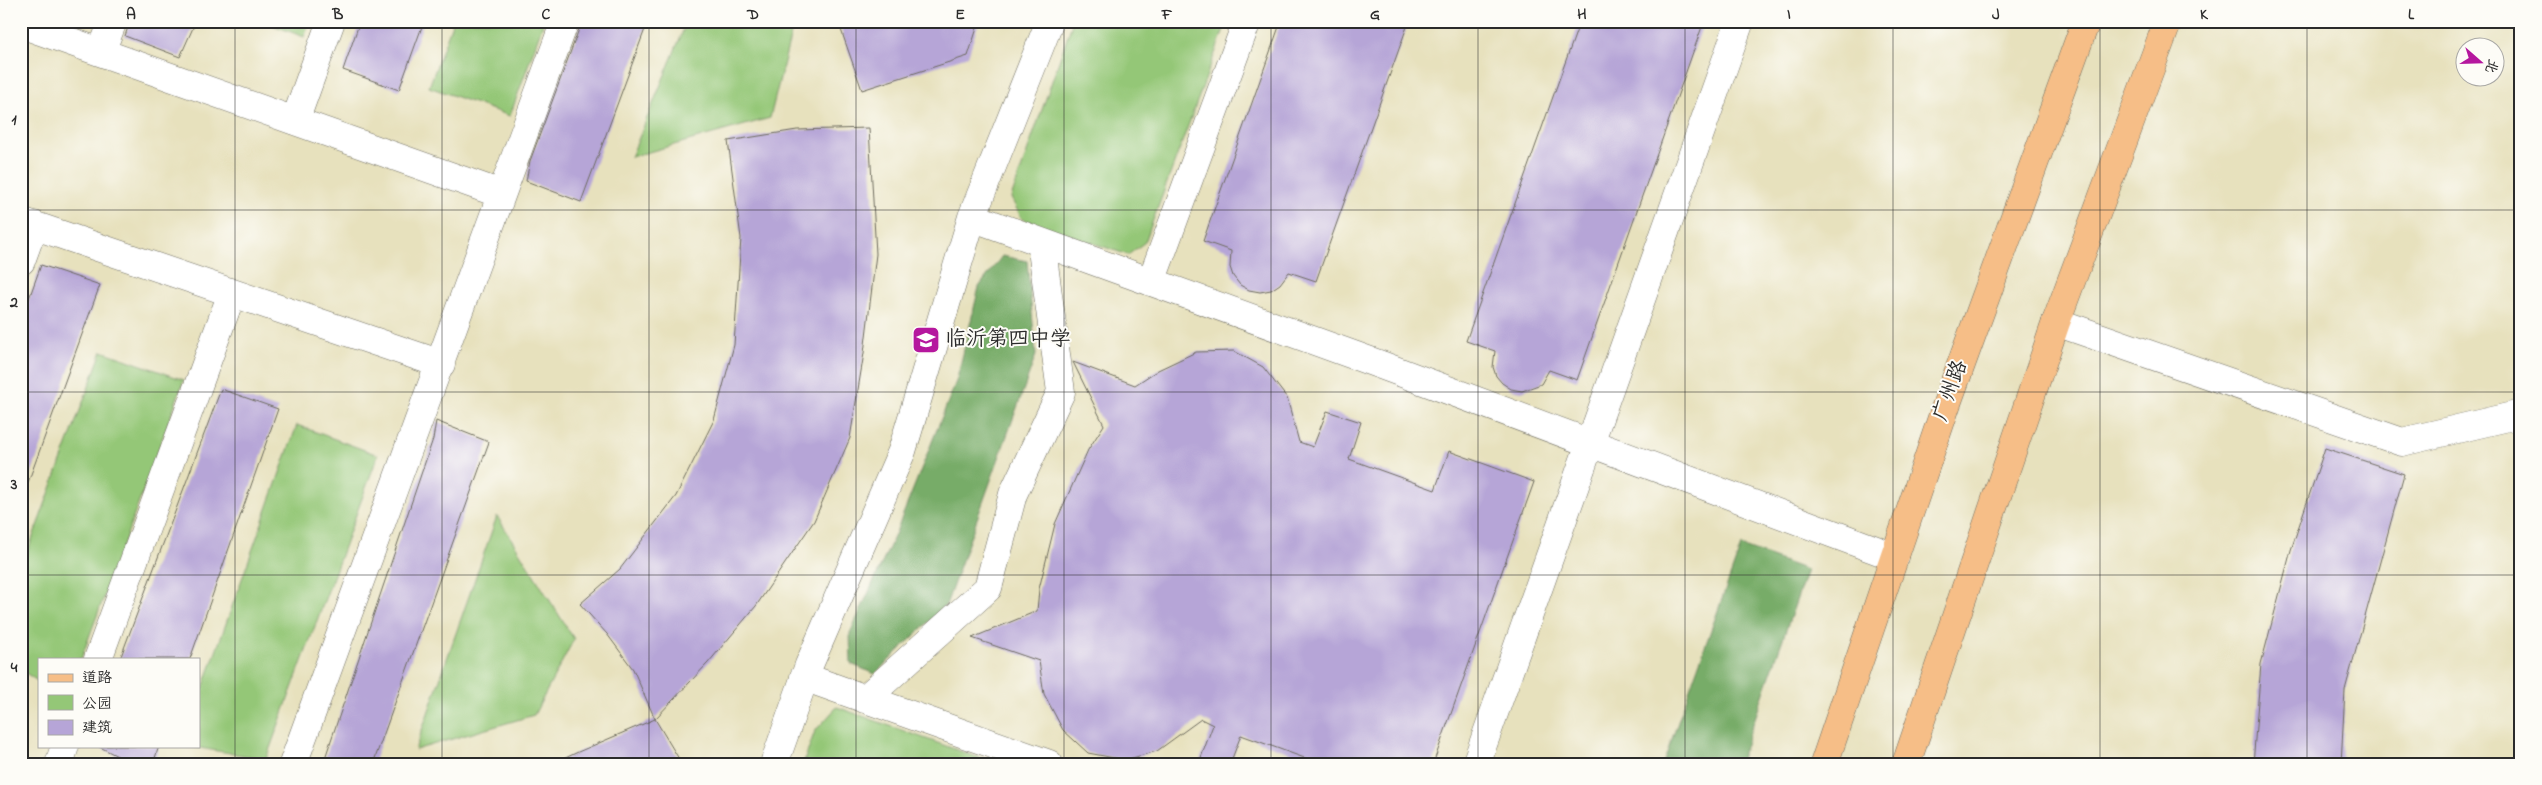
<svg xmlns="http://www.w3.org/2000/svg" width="2542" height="785" font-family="'Indie Flower','LXGW WenKai TC',sans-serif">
	<rect width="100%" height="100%" fill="#fdfcf7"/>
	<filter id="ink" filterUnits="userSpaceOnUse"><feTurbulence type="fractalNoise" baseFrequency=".02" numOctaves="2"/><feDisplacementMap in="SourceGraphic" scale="10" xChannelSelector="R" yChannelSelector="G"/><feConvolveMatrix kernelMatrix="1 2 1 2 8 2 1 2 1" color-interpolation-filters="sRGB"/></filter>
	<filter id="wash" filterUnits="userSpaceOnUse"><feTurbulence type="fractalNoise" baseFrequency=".0096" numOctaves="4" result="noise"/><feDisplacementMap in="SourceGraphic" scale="20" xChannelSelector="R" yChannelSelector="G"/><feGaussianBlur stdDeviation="1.12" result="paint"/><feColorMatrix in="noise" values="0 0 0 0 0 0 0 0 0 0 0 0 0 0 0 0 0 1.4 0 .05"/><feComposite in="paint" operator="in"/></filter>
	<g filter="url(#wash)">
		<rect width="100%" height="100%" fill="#e7e1bd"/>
		<path fill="#94c777" stroke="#607951" d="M 262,21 L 310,21 L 304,37 Z
			M 453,21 L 544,21 L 510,116 L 429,87 Z
			M 687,21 L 783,21 L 791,34 L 770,118 L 631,157 Z
			M 1073,21 L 1227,21 L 1145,242 L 1128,255 L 1022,219 L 1011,198 Z
			M 102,351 L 184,380 L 81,659 L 39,659 L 39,682 L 21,670 L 21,569 Z
			M 297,425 L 378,455 L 266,759 L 187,746 L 199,746 L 199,699 Z
			M 497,516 L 574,639 L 534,715 L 415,750 Z
			M 837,707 L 988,761 L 987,764 L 803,764 L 815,731 Z"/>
		<path fill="#77ac68" stroke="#516c4a" d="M 1002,256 L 1027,261 L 1036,355 L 946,605 L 875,674 L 851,664 L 850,633 L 894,537 L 957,379 L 979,287 Z
			M 1741,546 L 1807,570 L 1739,764 L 1663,764 Z"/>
		<g id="blocks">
			<path fill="#b6a5d7" d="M 130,21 L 196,21 L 180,57 L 125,36 Z
				M 360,21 L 424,21 L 399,90 L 343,70 Z
				M 582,21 L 648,21 L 581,202 L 526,181 L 530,161 Z
				M 838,21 L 977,21 L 978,25 L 968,56 L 862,90 Z
				M 1281,21 L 1409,21 L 1316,281 L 1289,272 L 1280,284 L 1271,290 L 1260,292 L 1249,290 L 1240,285 L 1233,276 L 1230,267 L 1231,251 L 1203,241 Z
				M 1580,21 L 1704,21 L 1577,380 L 1549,370 L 1541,384 L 1522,391 L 1511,389 L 1502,383 L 1496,376 L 1493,367 L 1495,351 L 1466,341 Z
				M 869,128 L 876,254 L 864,353 L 850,438 L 814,521 L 756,606 L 708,663 L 655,719 L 633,669 L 607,634 L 580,604 L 620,569 L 676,496 L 714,420 L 734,345 L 741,238 L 728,141 L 797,130 Z
				M 41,265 L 100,285 L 22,499 L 21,321 Z
				M 1234,351 L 1263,367 L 1287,398 L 1299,442 L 1313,447 L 1327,411 L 1361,422 L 1349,459 L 1435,490 L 1449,451 L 1534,482 L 1433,764 L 1321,764 L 1241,735 L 1230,764 L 1202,764 L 1199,763 L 1213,725 L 1201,719 L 1157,751 L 1125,760 L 1088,753 L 1063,730 L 1044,694 L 1039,661 L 972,638 L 1037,611 L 1039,589 L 1055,524 L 1088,450 L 1104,425 L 1073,362 L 1135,385 L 1158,370 L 1196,352 Z
				M 221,389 L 278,409 L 190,659 L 120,659 Z
				M 436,421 L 489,442 L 373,764 L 323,764 L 433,439 Z
				M 2325,448 L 2404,474 L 2345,690 L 2341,764 L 2253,764 L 2261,664 L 2291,550 Z
				M 655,719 L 682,764 L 553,764 L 578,752 Z
				M 98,746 L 159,746 L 153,764 L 133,764 Z"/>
		</g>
	</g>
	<g filter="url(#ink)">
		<use href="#blocks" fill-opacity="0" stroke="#6d6b5e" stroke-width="1"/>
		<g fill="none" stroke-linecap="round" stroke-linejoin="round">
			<defs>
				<path id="street" d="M 21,24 L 501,194
					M 101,52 L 113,21
					M 295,121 L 331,21
					M 972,217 L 1381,365 L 1895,557
					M 21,221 L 441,364
					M 21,261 L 34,225
					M 1151,282 L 1247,21
					M 2056,322 L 2402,442 L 2521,414
					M 98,659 L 232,293
					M 804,677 L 1049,764
					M 865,699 L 988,588 L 1013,494 L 1061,392 L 1041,242
					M 59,764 L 65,746
					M 293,764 L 565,21
					M 774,764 L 809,665 L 902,451 L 972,217 L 1050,21
					M 1476,764 L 1740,21"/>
				<path id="primary" d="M 1824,764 L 1946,406 L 2086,21
					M 1906,764 L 2056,322 L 2168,21"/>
			</defs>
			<use href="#street" stroke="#6d6b5e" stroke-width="29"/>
			<use href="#primary" stroke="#6d6b5e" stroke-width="29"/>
			<use href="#street" stroke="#fff" stroke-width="28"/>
			<use href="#primary" stroke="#f6be87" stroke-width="28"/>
		</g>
	</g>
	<path fill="none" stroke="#2b2b2b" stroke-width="1" stroke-opacity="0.55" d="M 235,21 L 235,764M 442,21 L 442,764M 649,21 L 649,764M 856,21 L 856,764M 1064,21 L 1064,764M 1271,21 L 1271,764M 1478,21 L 1478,764M 1685,21 L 1685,764M 1893,21 L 1893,764M 2100,21 L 2100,764M 2307,21 L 2307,764M 21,210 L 2521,210M 21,392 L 2521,392M 21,575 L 2521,575"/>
	<defs>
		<symbol id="school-square" viewBox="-11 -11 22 22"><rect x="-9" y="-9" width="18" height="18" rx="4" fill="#b5179e" stroke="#fdfcf7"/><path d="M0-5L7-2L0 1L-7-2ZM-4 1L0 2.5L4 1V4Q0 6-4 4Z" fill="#fff"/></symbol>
	</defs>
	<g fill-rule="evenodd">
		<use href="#school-square" x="910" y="324" width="32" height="32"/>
	</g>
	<g text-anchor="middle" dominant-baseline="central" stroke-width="4" stroke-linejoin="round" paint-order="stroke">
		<g font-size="21" fill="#2b2b2b" stroke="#fdfcf7" text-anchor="start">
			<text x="945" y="340">临沂第四中学</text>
		</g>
		<g font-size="21" fill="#2b2b2b" stroke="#fdfcf7">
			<text transform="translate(1951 391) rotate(-70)">广州路</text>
		</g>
	</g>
	<rect width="2542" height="785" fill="none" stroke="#fdfcf7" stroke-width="55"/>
	<rect x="38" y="658" width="162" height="90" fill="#fdfcf7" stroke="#a9a8a5"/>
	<rect x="48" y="674" width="25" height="8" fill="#f6be87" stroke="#a9a8a5"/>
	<text x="82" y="682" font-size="15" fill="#2b2b2b">道路</text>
	<rect x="48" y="695" width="25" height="15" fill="#94c777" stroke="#a9a8a5"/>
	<text x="82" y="708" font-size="15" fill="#2b2b2b">公园</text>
	<rect x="48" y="720" width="25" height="15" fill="#b6a5d7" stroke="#a9a8a5"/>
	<text x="82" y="732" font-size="15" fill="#2b2b2b">建筑</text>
	<g transform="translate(2480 62) rotate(110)"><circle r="24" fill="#fdfcf7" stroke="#a9a8a5"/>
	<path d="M0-4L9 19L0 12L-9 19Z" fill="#b5179e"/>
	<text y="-8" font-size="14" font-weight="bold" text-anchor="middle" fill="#2b2b2b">北</text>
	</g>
	<rect x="28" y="28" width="2486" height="730" fill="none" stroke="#2b2b2b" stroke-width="2"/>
	<g font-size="16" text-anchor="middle" font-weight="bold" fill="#2b2b2b">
		<text x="131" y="19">A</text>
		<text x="338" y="19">B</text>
		<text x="546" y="19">C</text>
		<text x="753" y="19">D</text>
		<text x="960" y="19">E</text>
		<text x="1167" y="19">F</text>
		<text x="1375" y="19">G</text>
		<text x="1582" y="19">H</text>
		<text x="1789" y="19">I</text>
		<text x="1996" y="19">J</text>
		<text x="2204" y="19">K</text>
		<text x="2411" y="19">L</text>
		<text x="14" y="124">1</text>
		<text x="14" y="307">2</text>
		<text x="14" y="489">3</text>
		<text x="14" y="672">4</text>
	</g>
</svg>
